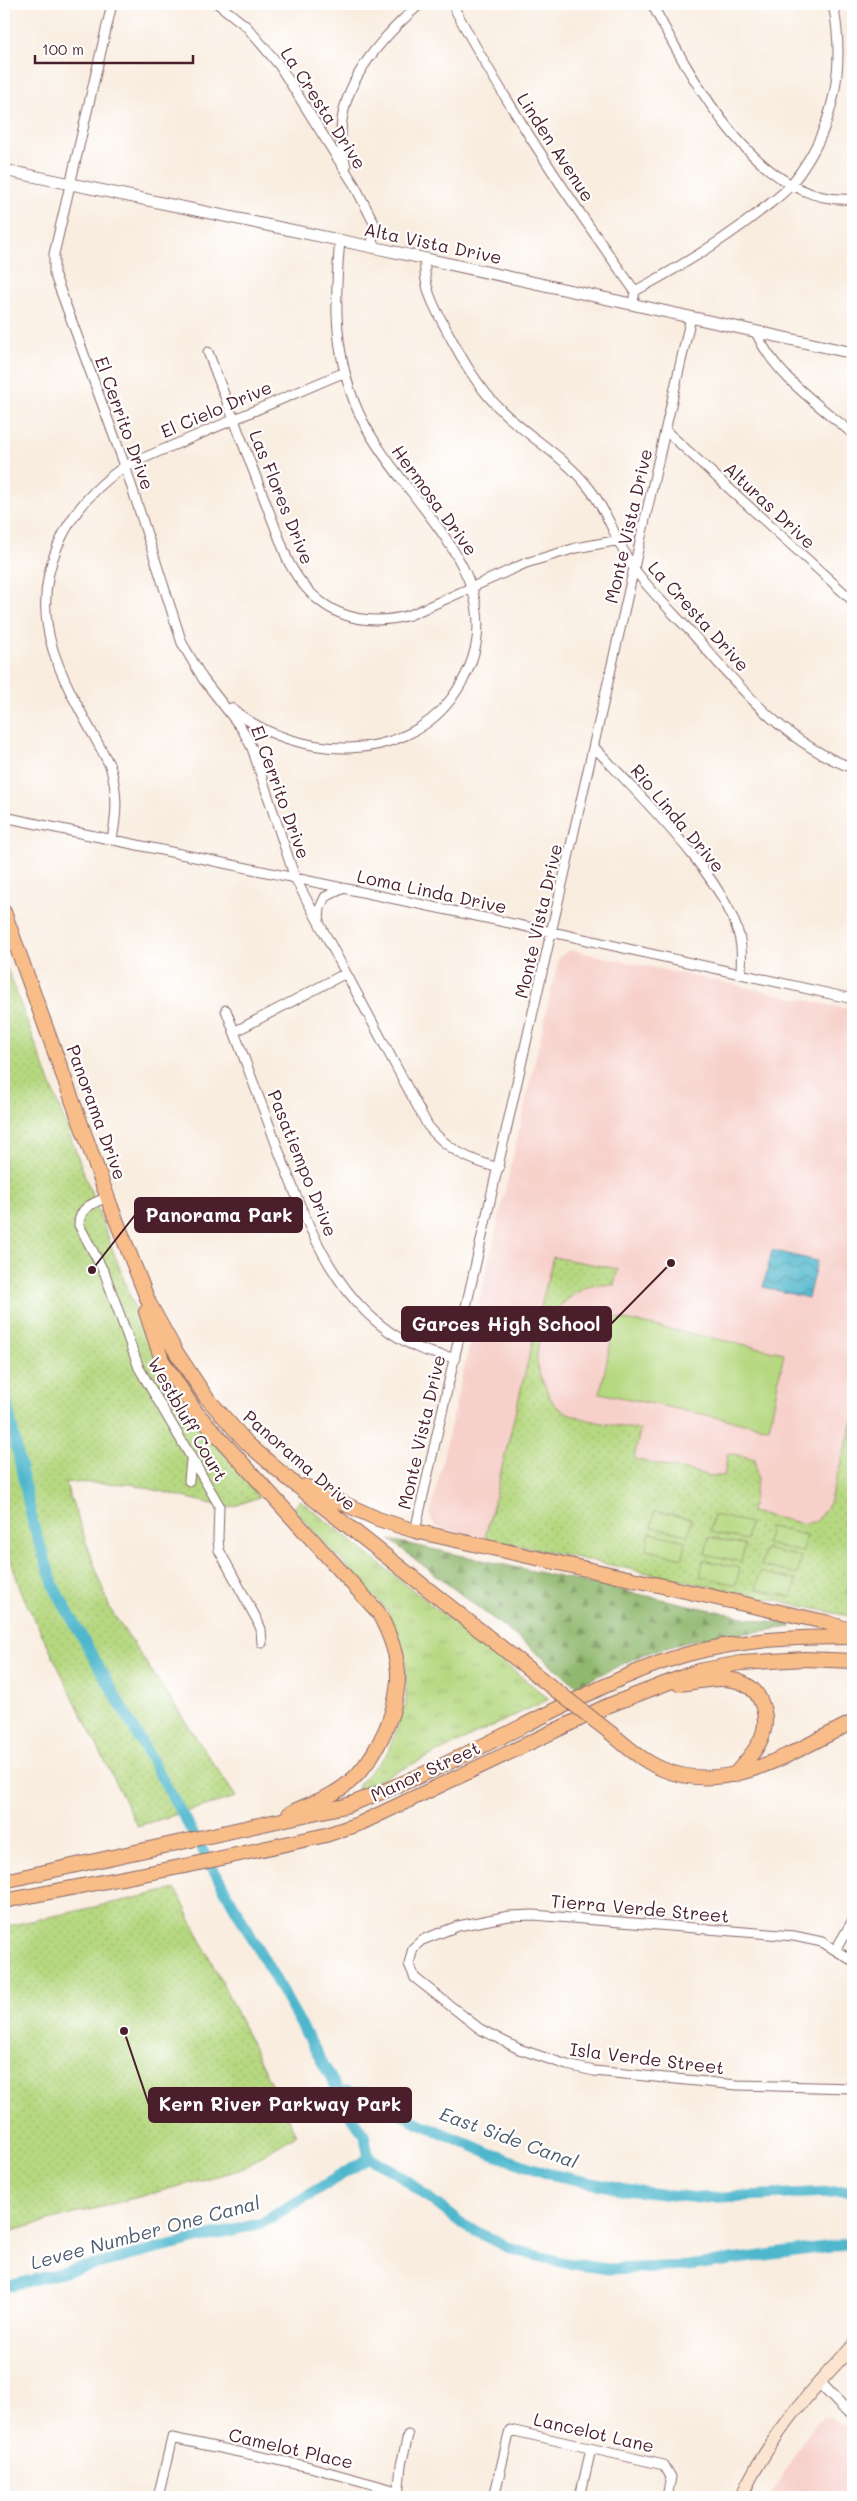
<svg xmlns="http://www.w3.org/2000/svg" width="857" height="2501" font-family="Mali,sans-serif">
	<defs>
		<pattern id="grass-tufts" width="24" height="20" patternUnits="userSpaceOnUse" patternTransform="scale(1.25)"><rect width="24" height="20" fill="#b6d880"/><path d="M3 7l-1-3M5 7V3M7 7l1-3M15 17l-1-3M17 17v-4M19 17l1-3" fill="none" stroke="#9eb96f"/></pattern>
		<pattern id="forest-firs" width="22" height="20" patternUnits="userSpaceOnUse" patternTransform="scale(1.25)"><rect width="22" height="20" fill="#90b86e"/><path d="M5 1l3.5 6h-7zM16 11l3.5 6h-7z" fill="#78955b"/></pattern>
		<pattern id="park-dots" width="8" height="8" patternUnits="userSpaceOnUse" patternTransform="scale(1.25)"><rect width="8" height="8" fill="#b6d880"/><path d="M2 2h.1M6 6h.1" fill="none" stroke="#9eb96f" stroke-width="1.8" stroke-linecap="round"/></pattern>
		<pattern id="water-waves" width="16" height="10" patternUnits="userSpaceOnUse" patternTransform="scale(1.25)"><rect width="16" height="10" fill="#4fb7cd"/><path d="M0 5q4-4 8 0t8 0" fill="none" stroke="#4494a7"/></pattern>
	</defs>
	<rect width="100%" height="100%" fill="#fff"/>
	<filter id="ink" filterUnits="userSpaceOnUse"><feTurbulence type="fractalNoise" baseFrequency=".02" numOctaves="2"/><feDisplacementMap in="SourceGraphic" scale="10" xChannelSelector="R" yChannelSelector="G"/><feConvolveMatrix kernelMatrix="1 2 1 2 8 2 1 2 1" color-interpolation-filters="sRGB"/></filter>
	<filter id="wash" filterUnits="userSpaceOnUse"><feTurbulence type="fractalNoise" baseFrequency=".0096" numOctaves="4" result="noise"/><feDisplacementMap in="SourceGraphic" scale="20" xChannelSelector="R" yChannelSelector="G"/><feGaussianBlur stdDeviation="1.12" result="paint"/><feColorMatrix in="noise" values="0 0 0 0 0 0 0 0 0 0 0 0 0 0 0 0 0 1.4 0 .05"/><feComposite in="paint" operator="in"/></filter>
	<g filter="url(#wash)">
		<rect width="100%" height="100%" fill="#f9ede0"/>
		<path fill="#f7d0ca" d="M 570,950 L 853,1010 L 853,1617 L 435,1527 L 430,1515 L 559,957 Z
			M 823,2416 L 830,2417 L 853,2432 L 853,2497 L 770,2497 L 807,2434 Z"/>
		<path fill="url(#grass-tufts)" stroke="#807c56" d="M 300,1500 L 549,1699 L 356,1791 L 361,1781 L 387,1754 L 406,1705 L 406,1661 L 387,1610 L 294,1509 Z"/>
		<path fill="url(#forest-firs)" stroke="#6d6c4c" d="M 390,1540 L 762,1621 L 791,1625 L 791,1627 L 695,1640 L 644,1654 L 576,1686 L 530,1647 Z"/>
		<path fill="url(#park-dots)" stroke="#807c56" d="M 4,960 L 136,1312 L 159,1366 L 177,1398 L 259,1497 L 229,1508 L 130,1484 L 65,1482 L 110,1609 L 236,1797 L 137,1826 L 21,1592 L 4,1537 Z
			M 553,1257 L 618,1269 L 614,1285 C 606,1285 594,1284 587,1287 C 550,1305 523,1347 545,1386 C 548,1393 551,1401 556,1406 C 575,1421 616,1425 640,1430 L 634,1459 L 712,1476 L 724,1476 L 728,1453 L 755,1459 L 757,1478 L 751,1512 L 804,1524 L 817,1521 L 829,1503 L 853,1422 L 853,1617 L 485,1538 Z
			M 176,1889 L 296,2135 L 239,2170 L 4,2233 L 4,1927 Z"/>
		<path fill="#b6d880" stroke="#807c56" d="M 616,1318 L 784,1353 L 769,1428 L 600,1393 Z
			M 655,1511 L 692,1519 L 688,1535 L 651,1527 Z
			M 714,1515 L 750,1523 L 746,1540 L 710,1532 Z
			M 770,1527 L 806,1535 L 803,1552 L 766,1544 Z
			M 650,1533 L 686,1541 L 683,1558 L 646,1550 Z
			M 709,1537 L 745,1545 L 741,1562 L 705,1554 Z
			M 765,1549 L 801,1557 L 798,1574 L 761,1566 Z
			M 703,1560 L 740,1568 L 736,1585 L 700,1576 Z
			M 853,1563 L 853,1595 L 846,1594 Z
			M 760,1572 L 796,1580 L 793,1597 L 756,1589 Z"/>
		<path fill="url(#water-waves)" stroke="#4c6b7c" d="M 772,1250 L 817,1261 L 808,1298 L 763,1287 Z"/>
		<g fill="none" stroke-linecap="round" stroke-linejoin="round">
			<path stroke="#4fb7cd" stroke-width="11" d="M 4,1390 L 33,1524 L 55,1589 L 339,2092 L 343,2105 L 364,2134 L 369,2158
				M 339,2092 L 365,2093 L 412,2120 L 487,2152 L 549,2174 L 625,2190 L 699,2198 L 853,2191
				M 369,2158 L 394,2171 L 465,2226 L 511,2249 L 565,2263 L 609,2269 L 688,2266 L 853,2243
				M 4,2287 L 262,2223 L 369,2158"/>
		</g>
	</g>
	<g filter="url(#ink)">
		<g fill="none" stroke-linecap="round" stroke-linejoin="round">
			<defs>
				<path id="minor" d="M 112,4 L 54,254 L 54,273 L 125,466 L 182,643 L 203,679 L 242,729 L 252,748 L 295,878 L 428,1126 C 448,1150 469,1160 499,1168
					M 218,4 L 246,26 L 279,65 L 355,186 L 374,223 L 372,247
					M 452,4 C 506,104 568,199 635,291 L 634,297
					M 652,4 C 689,74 757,207 853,199
					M 346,166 C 325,100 374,44 420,4
					M 425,260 C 423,286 433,305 445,327 C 461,357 477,387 502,411 C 530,438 564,456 589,488 C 609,513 617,545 635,570 C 651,592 672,612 691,632 C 739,686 783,743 853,768
					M 635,291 C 678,268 720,243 759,212 C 770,203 785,194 793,182 C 834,130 846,68 833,4
					M 756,332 C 775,376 818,404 853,434
					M 208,352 L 288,561 C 314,611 356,630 410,615 L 526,563 L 576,548 L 620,540
					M 666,431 L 853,601
					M 231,708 C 264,735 307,749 350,748 C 389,747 428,730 451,699 C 535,584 400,506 358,411 C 334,356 334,300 340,241
					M 594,747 C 636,792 736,887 741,947 C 742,956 741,965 741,974
					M 4,817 L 552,932 L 853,999
					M 112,839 C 117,813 118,792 110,766 C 91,729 66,690 53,650 C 30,577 64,508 125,466 L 345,372
					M 319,921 L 320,908 L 325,897 L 342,889
					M 226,1010 C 243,1056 261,1102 278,1149 C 306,1222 336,1308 412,1345 C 425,1352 440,1355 455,1358
					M 234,1032 L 346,973
					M 108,1197 C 93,1203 79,1207 79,1225 L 105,1274 L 139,1368 L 219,1505 L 218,1539 L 219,1550 L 256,1618 L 261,1629 L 262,1643
					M 189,1481 L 191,1460
					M 415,1531 L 691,317
					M 836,1949 L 853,1920
					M 853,1961 L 822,1942 L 794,1936 L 533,1915 L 509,1916 L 458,1926 L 422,1940 L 413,1948 L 409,1964 L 415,1978 L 480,2029 L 519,2049 L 567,2065 L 594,2071 L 737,2085 L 853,2088
					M 158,2497 L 172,2438 L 310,2467 L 390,2489 L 394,2491 L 397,2497
					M 398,2497 L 401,2465 L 408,2435
					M 494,2497 L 510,2430 L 664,2465 L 671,2477 L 667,2497
					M 580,2497 L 591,2449"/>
				<path id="tertiary" d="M 4,170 L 372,247 L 853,353
					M 819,2382 L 842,2406 L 853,2413"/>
				<path id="secondary" d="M 741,2497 C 768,2439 809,2392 853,2346"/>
				<path id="primary" d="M 4,912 L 111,1207 L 149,1303 L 176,1352 L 206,1397 L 248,1444 L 286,1477 L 549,1685
					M 146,1312 L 162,1360 L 196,1412 L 378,1612 C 389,1632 399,1657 398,1681 C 395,1721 370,1773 334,1793 C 320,1802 304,1805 289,1814
					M 305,1486 L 378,1519 L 415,1531 L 825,1622 L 853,1631
					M 679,1684 C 697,1682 719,1676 737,1681 C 747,1684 756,1690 760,1700 C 775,1731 754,1753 734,1775
					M 612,1734 C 627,1747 643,1761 662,1769 C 728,1797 795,1750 853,1722
					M 4,1881 L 345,1806 C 418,1780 486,1744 555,1710 C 598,1689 641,1667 688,1654 C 741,1639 798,1637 853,1637
					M 4,1901 L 190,1865 L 326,1835 L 361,1823 L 607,1706 L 698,1671 L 741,1663 L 805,1659 L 853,1661"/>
			</defs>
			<use href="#minor" stroke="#87676a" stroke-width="11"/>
			<use href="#tertiary" stroke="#87676a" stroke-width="13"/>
			<use href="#secondary" stroke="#87676a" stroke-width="14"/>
			<use href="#primary" stroke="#87676a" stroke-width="16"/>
			<use href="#minor" stroke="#fff" stroke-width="9"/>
			<use href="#tertiary" stroke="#fff" stroke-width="11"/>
			<use href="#secondary" stroke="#fce5d0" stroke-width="12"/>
			<use href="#primary" stroke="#f8bd89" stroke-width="14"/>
			<defs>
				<path id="primary-bridge" d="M 549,1685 L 612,1734"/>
			</defs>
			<use href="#primary-bridge" stroke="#87676a" stroke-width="16" stroke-linecap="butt"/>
			<use href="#primary-bridge" stroke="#f8bd89" stroke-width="14"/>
		</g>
	</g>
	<g text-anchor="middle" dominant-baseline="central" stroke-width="4.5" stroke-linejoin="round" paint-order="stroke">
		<g font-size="18" fill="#4a1f2b" stroke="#fff">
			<text transform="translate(324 108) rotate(57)">La Cresta Drive</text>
			<text transform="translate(556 147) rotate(57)">Linden Avenue</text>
			<text transform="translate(433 243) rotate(12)">Alta Vista Drive</text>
			<text transform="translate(216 409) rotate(-23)">El Cielo Drive</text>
			<text transform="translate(125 423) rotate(70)">El Cerrito Drive</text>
			<text transform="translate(282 497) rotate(68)">Las Flores Drive</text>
			<text transform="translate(435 500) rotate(54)">Hermosa Drive</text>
			<text transform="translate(770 505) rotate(43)">Alturas Drive</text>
			<text transform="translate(628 526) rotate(-77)">Monte Vista Drive</text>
			<text transform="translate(699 616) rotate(48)">La Cresta Drive</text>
			<text transform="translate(281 792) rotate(70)">El Cerrito Drive</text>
			<text transform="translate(678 818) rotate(50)">Rio Linda Drive</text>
			<text transform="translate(432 891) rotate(12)">Loma Linda Drive</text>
			<text transform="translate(538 921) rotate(-77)">Monte Vista Drive</text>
			<text transform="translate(97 1112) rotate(70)">Panorama Drive</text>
			<text transform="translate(303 1163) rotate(68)">Pasatiempo Drive</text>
			<text transform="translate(188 1419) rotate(60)">Westbluff Court</text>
			<text transform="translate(421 1432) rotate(-77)">Monte Vista Drive</text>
			<text transform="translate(300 1460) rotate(41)">Panorama Drive</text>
			<text transform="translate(425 1771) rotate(-25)">Manor Street</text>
			<text transform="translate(640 1908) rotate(5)">Tierra Verde Street</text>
			<text transform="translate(647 2058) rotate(7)">Isla Verde Street</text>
			<text transform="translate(594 2432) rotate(13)">Lancelot Lane</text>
			<text transform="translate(291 2448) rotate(13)">Camelot Place</text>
		</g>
		<g font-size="19" font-style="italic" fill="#4c5c6c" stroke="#fff">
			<text transform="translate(509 2137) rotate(20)">East Side Canal</text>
			<text transform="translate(145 2232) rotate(-15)">Levee Number One Canal</text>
		</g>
	</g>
	<path fill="none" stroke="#4a1f2b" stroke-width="2" d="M92 1270L135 1215M671 1263L611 1324M124 2031L149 2105"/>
	<g fill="#4a1f2b" stroke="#fff" stroke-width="2">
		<circle cx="92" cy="1270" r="5"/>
		<circle cx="671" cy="1263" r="5"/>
		<circle cx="124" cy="2031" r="5"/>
	</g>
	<g fill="#4a1f2b" stroke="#4a1f2b" stroke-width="2">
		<rect x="135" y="1198" width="167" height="34" rx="5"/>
		<rect x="402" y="1307" width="209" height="34" rx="5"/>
		<rect x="149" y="2088" width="262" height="34" rx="5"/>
	</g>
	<g font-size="19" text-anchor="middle" font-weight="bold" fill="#fff">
		<text x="219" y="1222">Panorama Park</text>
		<text x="506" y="1331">Garces High School</text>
		<text x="280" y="2111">Kern River Parkway Park</text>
	</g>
	<rect width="857" height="2501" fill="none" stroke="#fff" stroke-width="20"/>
	<path d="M35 55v8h158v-8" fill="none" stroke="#4a1f2b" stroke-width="2.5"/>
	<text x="42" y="55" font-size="15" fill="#4a1f2b" stroke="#ffffff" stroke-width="4" paint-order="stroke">100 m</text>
</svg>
